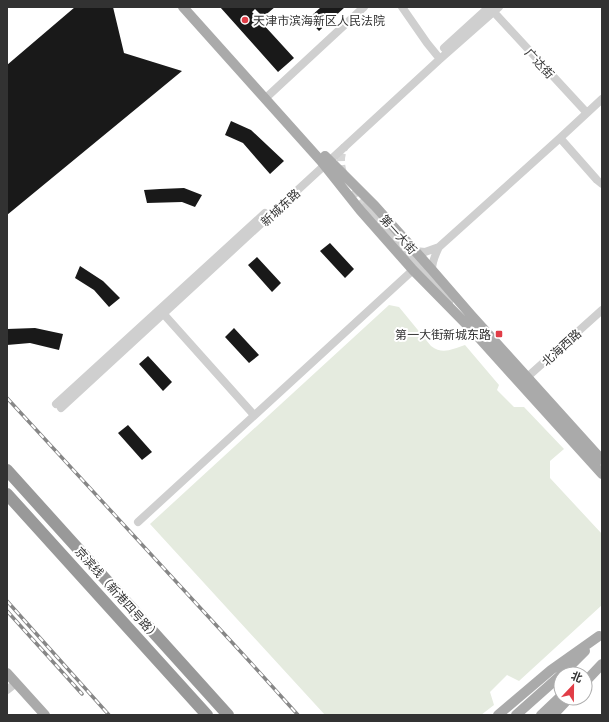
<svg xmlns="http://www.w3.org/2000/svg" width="609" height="722" font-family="'Exo 2','Noto Sans SC',sans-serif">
	<rect width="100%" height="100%" fill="#fff"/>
	<path fill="#e5ebdf" d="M 389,305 L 399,307 L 431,346 C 443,355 452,349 465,345 L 499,385 L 497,390 L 514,407 L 524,407 L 564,449 L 550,461 L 550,478 L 602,534 L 602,605 L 519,681 L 507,675 L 490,692 L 494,705 L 481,715 L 325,715 L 150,524 Z"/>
	<path fill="#191919" d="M 75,7 L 113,7 L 124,53 L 182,71 L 7,215 L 7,65 Z
		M 220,7 L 275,7 L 263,17 L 255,9 L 252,12 L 294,58 L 278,72 Z
		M 321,7 L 345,7 L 319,31 L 308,19 Z
		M 231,121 L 251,130 L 284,161 L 270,174 L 243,143 L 225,135 Z
		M 184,188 L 202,195 L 195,207 L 182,202 L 147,203 L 144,190 L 160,189 Z
		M 330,243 L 354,269 L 345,278 L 320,251 Z
		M 257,257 L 281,283 L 272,292 L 248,265 Z
		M 80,266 L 103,281 L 120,298 L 109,307 L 94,290 L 75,278 Z
		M 35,328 L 63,334 L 59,350 L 30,343 L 7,345 L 7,329 Z
		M 234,328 L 259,355 L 249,363 L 225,337 Z
		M 148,356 L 172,382 L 163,391 L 139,364 Z
		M 128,425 L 152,452 L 142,460 L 118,433 Z"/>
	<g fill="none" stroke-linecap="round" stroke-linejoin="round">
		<path stroke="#d6d6d6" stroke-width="8" stroke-dasharray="8 4" stroke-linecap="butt" d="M 343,173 C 340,163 340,155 345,146
			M 353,190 L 366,206"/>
		<path stroke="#cfcfcf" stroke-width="8" d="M 402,7 L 427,43 L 440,59
			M 491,9 L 587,113
			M 444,48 L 489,7
			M 269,95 L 364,7
			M 560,138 L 597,180 L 602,184
			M 366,206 L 423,270 L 449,302
			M 415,251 L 425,252 L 439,247
			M 432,270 C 432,262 435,255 439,247 L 560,138 L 602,99
			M 160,310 L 254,415
			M 524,380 L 602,310
			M 56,404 L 265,213
			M 61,408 L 440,59 L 499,7
			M 138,522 L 413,270
			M 7,690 L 16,683"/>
		<path stroke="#aaa" stroke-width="10" d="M 183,7 L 321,161 L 360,210 L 413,270 L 471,329 L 602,474
			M 325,156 L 375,206 L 432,270 L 471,315 L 602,460
			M 7,673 L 45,715
			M 562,674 L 585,651
			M 585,682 L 602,664
			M 498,715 L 551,670 L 599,636
			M 516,715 L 561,675
			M 541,715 L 561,696
			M 553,715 L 569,698"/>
		<path stroke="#999" stroke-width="12" d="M 7,470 L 228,715
			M 7,494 L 207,715"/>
		<defs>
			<path id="rail" d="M 7,398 L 251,663 L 298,715
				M 7,601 L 109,715
				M 7,611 L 82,694"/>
		</defs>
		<use href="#rail" stroke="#878787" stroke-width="3.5"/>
		<use href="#rail" stroke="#fff" stroke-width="2" stroke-dasharray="6" stroke-linecap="butt"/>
	</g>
	<g fill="#e13d47" stroke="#fff" stroke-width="1.5">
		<circle cx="245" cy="20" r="4"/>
		<rect x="495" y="330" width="8" height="8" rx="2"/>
	</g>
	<g text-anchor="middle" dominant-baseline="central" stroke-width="4" stroke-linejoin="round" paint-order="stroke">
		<g font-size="12" fill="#323232" stroke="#fff" text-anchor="start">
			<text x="253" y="20">天津市滨海新区人民法院</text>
			<text x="491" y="334" text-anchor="end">第一大街新城东路</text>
		</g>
		<g font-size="12" fill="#323232" stroke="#fff">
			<text transform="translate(540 63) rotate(47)">广达街</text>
			<text transform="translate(280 207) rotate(-43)">新城东路</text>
			<text transform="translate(399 234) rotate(48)">第一大街</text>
			<text transform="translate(561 347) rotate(-42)">北海西路</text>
			<text transform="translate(118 593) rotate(48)">京滨线（新港四号路）</text>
		</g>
	</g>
	<rect width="609" height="722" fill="none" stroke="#323232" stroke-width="16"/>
	<g transform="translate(573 686) rotate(22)"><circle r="19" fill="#ffffff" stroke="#adadad"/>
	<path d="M0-3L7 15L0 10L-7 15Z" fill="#e13d47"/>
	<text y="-6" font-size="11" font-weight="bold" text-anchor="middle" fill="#323232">北</text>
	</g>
</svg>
